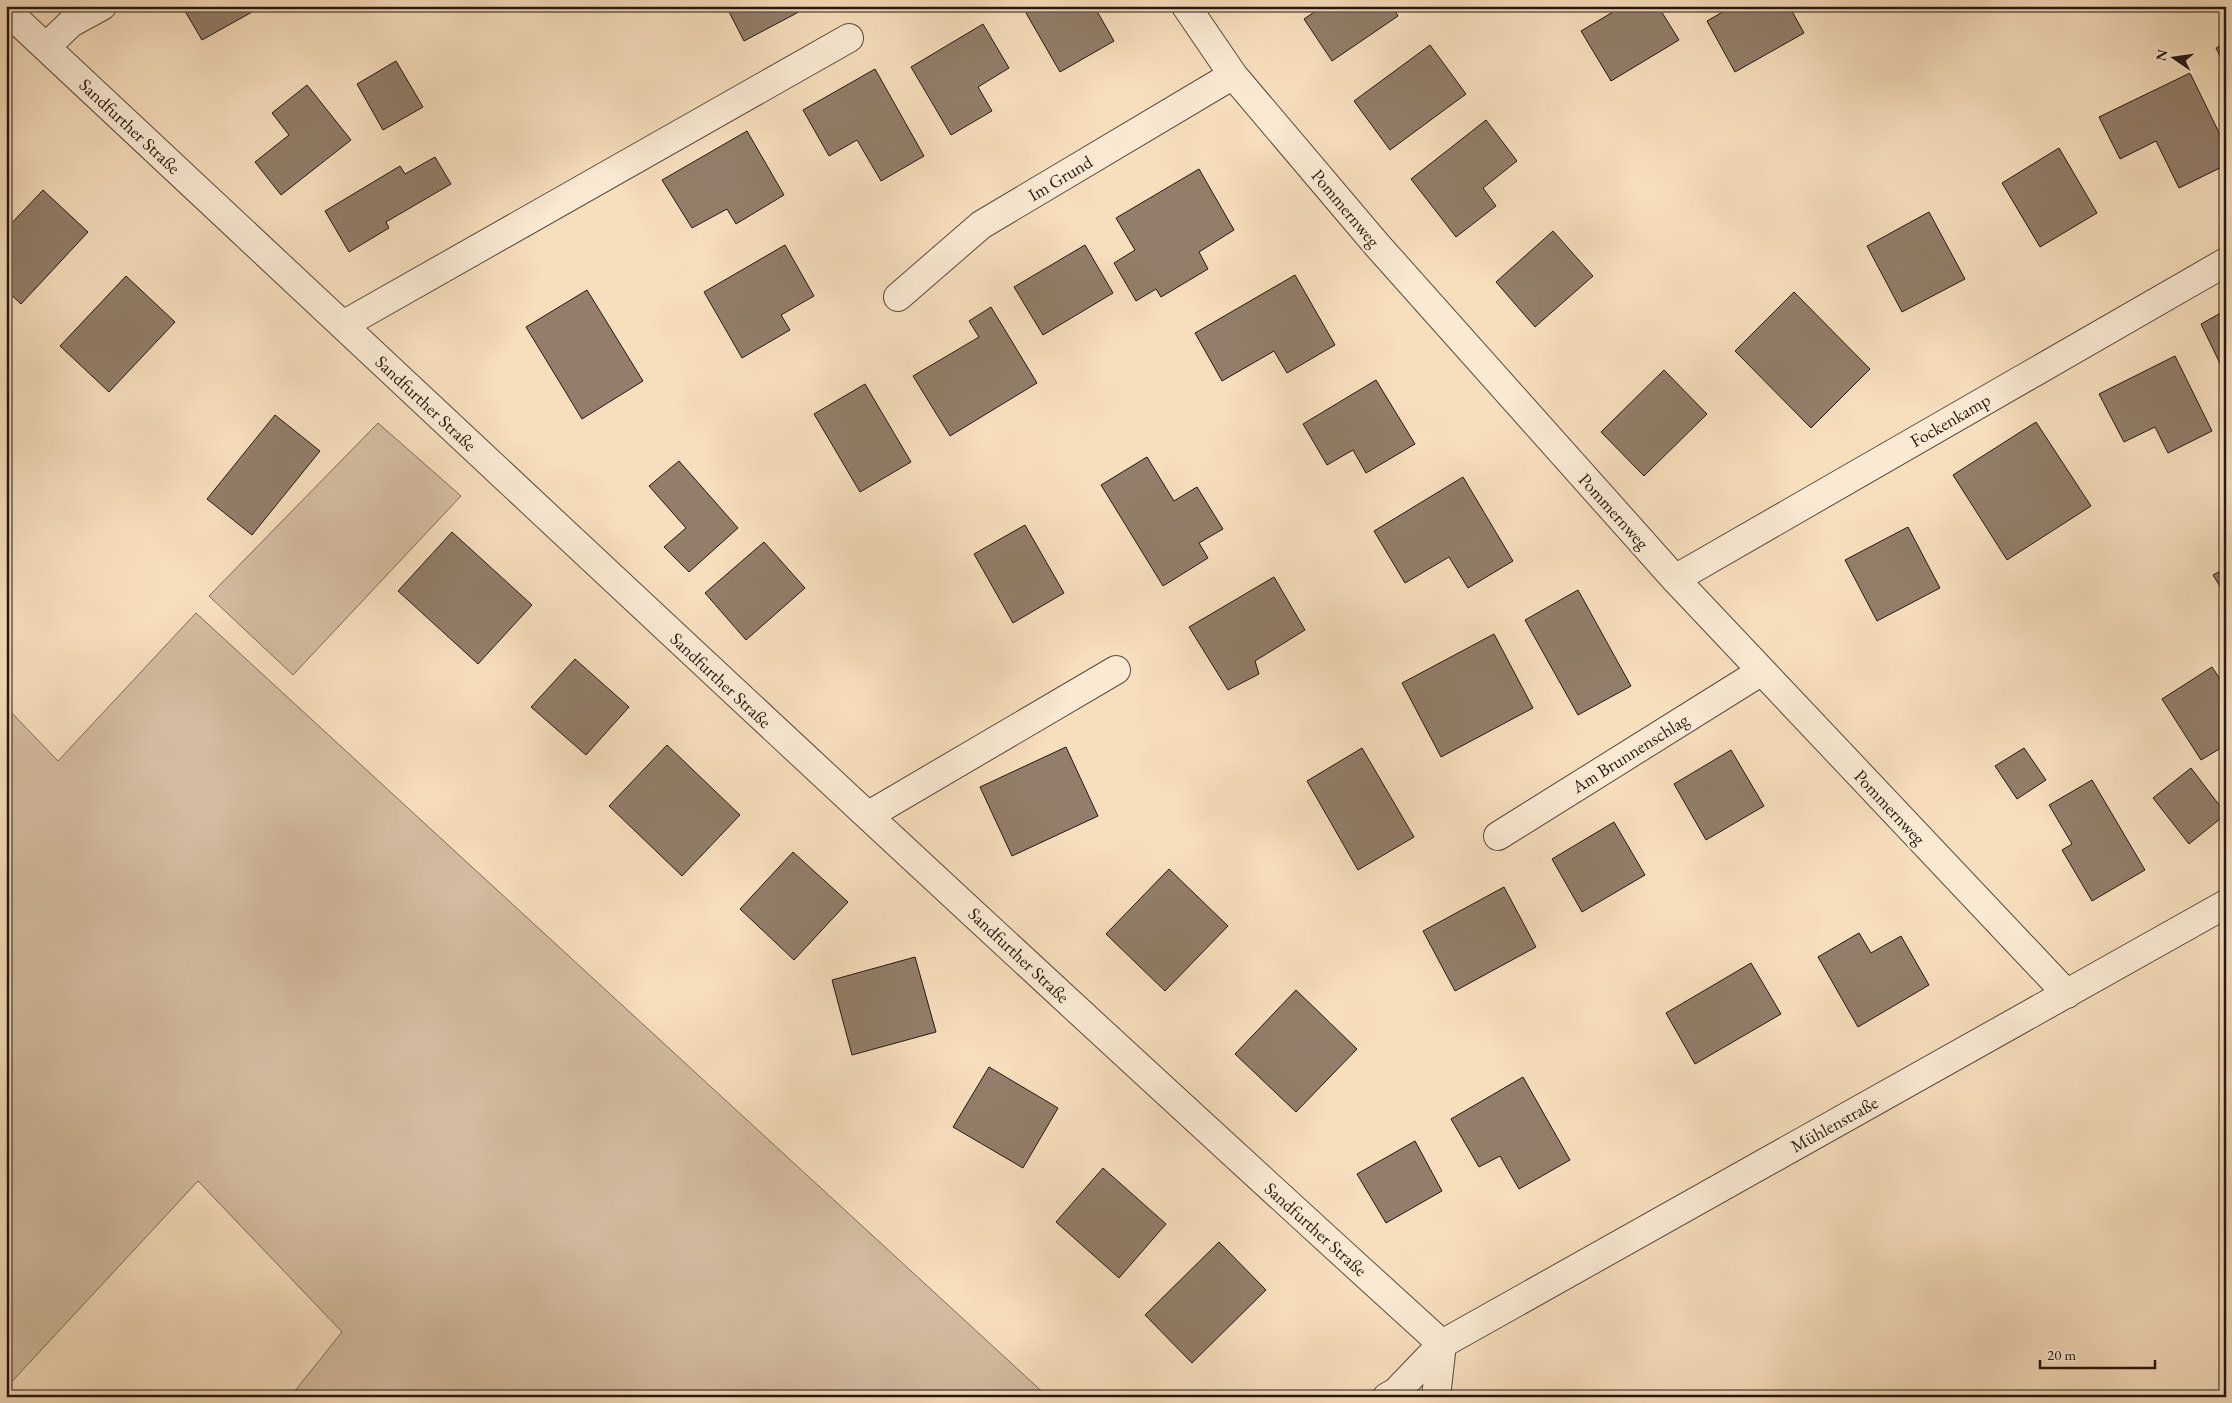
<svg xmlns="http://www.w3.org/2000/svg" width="2232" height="1403" font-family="'EB Garamond',serif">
	<rect width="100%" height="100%" fill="#f7debd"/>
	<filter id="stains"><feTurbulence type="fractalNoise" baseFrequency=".004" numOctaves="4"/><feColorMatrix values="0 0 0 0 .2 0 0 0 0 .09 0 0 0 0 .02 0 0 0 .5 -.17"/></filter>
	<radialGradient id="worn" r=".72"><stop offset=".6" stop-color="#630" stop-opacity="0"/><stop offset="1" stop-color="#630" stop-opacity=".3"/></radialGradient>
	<path fill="#d3bca0" stroke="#7c6a58" d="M 378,423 L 461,496 L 293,675 L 209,596 Z
		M 196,613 L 1048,1397 L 290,1397 L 342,1332 L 198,1181 L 6,1388 L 6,707 L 58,761 Z"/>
	<path fill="#927e6a" stroke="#251710" d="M 182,6 L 261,6 L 261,7 L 202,40 Z
		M 726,6 L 810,6 L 744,41 Z
		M 1037,6 L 1094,6 L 1114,41 L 1060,72 L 1026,13 Z
		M 1323,6 L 1392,6 L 1398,16 L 1332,61 L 1304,19 Z
		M 1623,6 L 1658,6 L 1679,40 L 1611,81 L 1581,31 Z
		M 1733,6 L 1789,6 L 1804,33 L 1735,72 L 1707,21 Z
		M 983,24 L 1009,68 L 978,87 L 992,111 L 951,135 L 911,67 Z
		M 2226,43 L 2226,68 L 2216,48 Z
		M 1430,45 L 1466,94 L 1390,150 L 1354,101 Z
		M 396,61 L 423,107 L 383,130 L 357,84 Z
		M 875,69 L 924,156 L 881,181 L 857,140 L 829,156 L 803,110 Z
		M 2190,73 L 2226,147 L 2226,165 L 2179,188 L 2156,141 L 2120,159 L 2099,117 Z
		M 307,85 L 351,140 L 281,195 L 255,162 L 289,135 L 272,113 Z
		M 1486,120 L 1517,161 L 1483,188 L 1496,206 L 1456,237 L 1411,179 Z
		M 747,131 L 784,195 L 736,224 L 727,209 L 692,228 L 662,180 Z
		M 2059,148 L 2097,213 L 2040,247 L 2002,183 Z
		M 435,157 L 451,184 L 386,222 L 389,228 L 349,252 L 325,211 L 400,166 L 405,174 Z
		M 1199,169 L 1234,230 L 1199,252 L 1208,269 L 1161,297 L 1156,289 L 1136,301 L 1114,263 L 1135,250 L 1116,218 Z
		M 43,190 L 88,232 L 21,304 L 6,290 L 6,229 Z
		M 1929,212 L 1965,279 L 1902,312 L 1867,246 Z
		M 1553,231 L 1593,276 L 1535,327 L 1496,282 Z
		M 785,245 L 814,296 L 781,315 L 790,330 L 742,358 L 704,292 Z
		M 1085,245 L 1113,293 L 1043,335 L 1014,287 Z
		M 1295,275 L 1335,345 L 1287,373 L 1274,351 L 1222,381 L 1195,333 Z
		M 126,276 L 175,322 L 109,392 L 60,346 Z
		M 587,290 L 643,381 L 582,419 L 526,327 Z
		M 1794,292 L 1870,369 L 1811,428 L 1735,351 Z
		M 991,307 L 1037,383 L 950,436 L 913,376 L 979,337 L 969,321 Z
		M 2226,310 L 2226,376 L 2201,324 Z
		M 2175,356 L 2212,431 L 2168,453 L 2155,427 L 2124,442 L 2099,394 Z
		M 1664,370 L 1707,414 L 1644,476 L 1601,432 Z
		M 1376,380 L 1415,444 L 1366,473 L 1353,450 L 1327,465 L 1303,424 Z
		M 865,384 L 911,462 L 860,492 L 814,414 Z
		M 275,415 L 320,451 L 252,535 L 207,499 Z
		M 2036,422 L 2091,506 L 2007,560 L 1953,475 Z
		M 1147,457 L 1174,501 L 1197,487 L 1223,529 L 1199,543 L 1208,558 L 1163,586 L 1101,485 Z
		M 679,461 L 738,528 L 689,572 L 664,547 L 686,528 L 649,486 Z
		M 1463,477 L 1513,561 L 1468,588 L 1449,557 L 1405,583 L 1374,531 Z
		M 1025,525 L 1064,593 L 1013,623 L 974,554 Z
		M 1908,527 L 1940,588 L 1877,621 L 1845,560 Z
		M 452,532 L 532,605 L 478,664 L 398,591 Z
		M 764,542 L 805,588 L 746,640 L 705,593 Z
		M 2226,568 L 2226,596 L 2213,575 Z
		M 1274,577 L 1305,630 L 1255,661 L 1259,674 L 1228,690 L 1189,627 Z
		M 1578,590 L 1631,686 L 1578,715 L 1525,620 Z
		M 1494,634 L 1533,708 L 1441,757 L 1402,683 Z
		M 575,659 L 629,707 L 586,755 L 531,707 Z
		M 2212,667 L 2226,688 L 2226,745 L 2201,760 L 2162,699 Z
		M 667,745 L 740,815 L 682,876 L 609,806 Z
		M 1066,747 L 1098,816 L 1012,856 L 980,787 Z
		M 1362,748 L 1414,837 L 1358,870 L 1307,781 Z
		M 2024,748 L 2046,780 L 2017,799 L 1995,766 Z
		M 1731,750 L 1764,806 L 1706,840 L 1674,784 Z
		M 2191,768 L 2226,814 L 2189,844 L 2153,798 Z
		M 2092,780 L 2145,870 L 2092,901 L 2062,850 L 2072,844 L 2049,805 Z
		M 1614,822 L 1645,875 L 1582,912 L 1552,859 Z
		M 793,852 L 848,902 L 794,960 L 740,909 Z
		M 1169,869 L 1228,926 L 1165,991 L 1106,934 Z
		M 1504,887 L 1536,947 L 1455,991 L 1423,931 Z
		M 1859,933 L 1871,953 L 1901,936 L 1929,985 L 1858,1027 L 1818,957 Z
		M 915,957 L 936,1032 L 852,1055 L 832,980 Z
		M 1751,963 L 1781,1014 L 1695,1064 L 1666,1013 Z
		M 1296,990 L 1357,1049 L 1296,1112 L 1235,1054 Z
		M 989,1067 L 1058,1108 L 1023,1168 L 953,1127 Z
		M 1523,1077 L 1570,1160 L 1519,1189 L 1500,1156 L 1479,1167 L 1451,1119 Z
		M 1415,1141 L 1442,1191 L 1386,1223 L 1357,1174 Z
		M 1103,1168 L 1166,1224 L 1119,1278 L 1056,1222 Z
		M 1219,1242 L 1266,1290 L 1192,1363 L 1145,1315 Z"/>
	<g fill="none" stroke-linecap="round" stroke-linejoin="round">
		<defs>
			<path id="minor" d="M 1186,6 L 1233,75 L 1377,245 L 1675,579 L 2067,994
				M 6,10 C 483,456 959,905 1442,1344
				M 46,47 L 71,23 L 102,6
				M 898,297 L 981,225 L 1233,75
				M 343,325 L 849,38
				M 1675,579 L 2226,262
				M 869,815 L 1116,670
				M 1498,836 L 1762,671
				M 1387,1397 L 1396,1392 L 1442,1344 L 2226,904
				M 1436,1397 L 1442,1344"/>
		</defs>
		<use href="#minor" stroke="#5a493b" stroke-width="30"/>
		<use href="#minor" stroke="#faead4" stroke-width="28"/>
	</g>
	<g text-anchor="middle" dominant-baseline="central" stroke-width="5" stroke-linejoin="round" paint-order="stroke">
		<g font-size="18" fill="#251710" stroke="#faead4">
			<text transform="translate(130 126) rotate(43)">Sandfurther Straße</text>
			<text transform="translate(1060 178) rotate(-31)">Im Grund</text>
			<text transform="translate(1346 208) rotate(50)">Pommernweg</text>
			<text transform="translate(426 403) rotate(43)">Sandfurther Straße</text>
			<text transform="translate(1950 420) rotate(-30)">Fockenkamp</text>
			<text transform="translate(1614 511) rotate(48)">Pommernweg</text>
			<text transform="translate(721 680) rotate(43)">Sandfurther Straße</text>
			<text transform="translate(1630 753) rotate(-32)">Am Brunnenschlag</text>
			<text transform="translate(1890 807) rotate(47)">Pommernweg</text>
			<text transform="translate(1019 955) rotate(43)">Sandfurther Straße</text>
			<text transform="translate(1834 1124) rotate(-29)">Mühlenstraße</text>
			<text transform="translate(1316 1229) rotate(42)">Sandfurther Straße</text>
		</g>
	</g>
	<rect width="2232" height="1403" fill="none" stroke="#f7debd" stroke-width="25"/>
	<rect x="8" y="8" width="2217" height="1388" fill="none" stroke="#251710" stroke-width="2.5"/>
	<rect x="12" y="12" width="2207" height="1378" fill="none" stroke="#251710"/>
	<g transform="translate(2174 58) rotate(283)" stroke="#faead4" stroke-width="4" paint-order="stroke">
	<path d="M0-4L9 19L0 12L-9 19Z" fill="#251710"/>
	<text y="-8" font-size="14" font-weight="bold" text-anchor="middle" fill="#251710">N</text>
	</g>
	<path d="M2040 1360v8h115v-8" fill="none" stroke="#251710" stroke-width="2.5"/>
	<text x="2047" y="1360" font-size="15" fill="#251710" stroke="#faead4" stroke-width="4" paint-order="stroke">20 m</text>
	<rect width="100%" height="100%" filter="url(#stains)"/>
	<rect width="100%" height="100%" fill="url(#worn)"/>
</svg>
